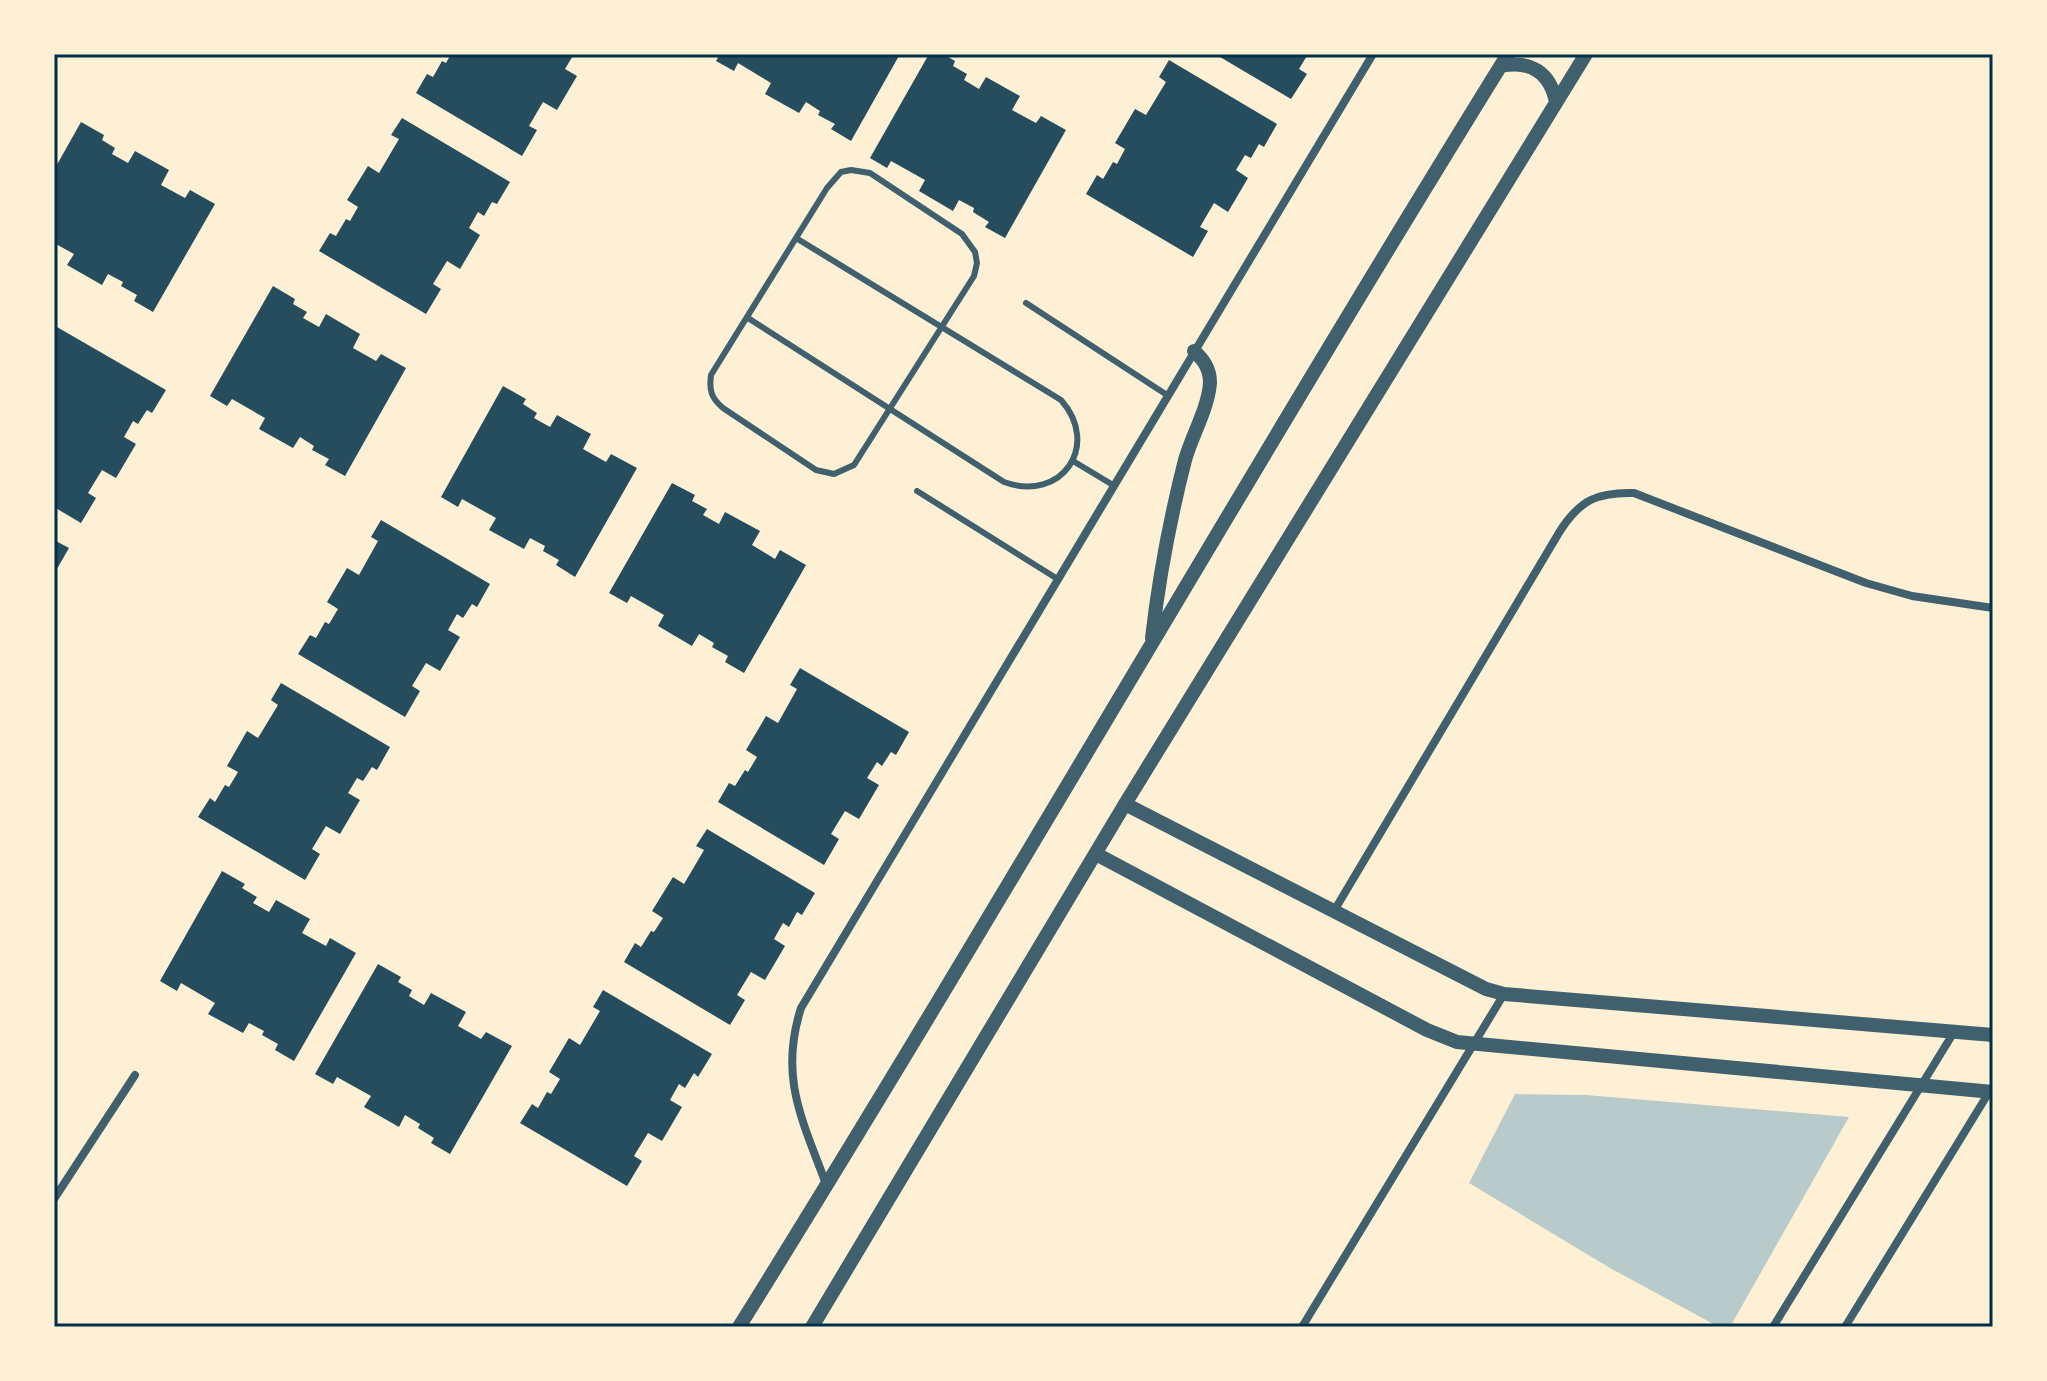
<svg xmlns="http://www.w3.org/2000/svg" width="2047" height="1381" font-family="'Crimson Pro',serif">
	<rect width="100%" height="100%" fill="#fdf0d5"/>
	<path fill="#b9caca" d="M 1515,1094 L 1586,1095 L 1849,1117 L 1730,1327 L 1719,1327 L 1610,1268 L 1469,1183 Z"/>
	<path fill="#264d5e" d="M 451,54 L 574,54 L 565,69 L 577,76 L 557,110 L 543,102 L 529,126 L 537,130 L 522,156 L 416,93 L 427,74 L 433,77 L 442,61 L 446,63 Z
		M 720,54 L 900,54 L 851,141 L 831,129 L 835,124 L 818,115 L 820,111 L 806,102 L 799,113 L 765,94 L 771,83 L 738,63 L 734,71 L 716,61 Z
		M 929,54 L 943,54 L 955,61 L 953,66 L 967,74 L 964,80 L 979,89 L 986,77 L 1020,96 L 1012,110 L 1036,123 L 1041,116 L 1066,130 L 1005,238 L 985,227 L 989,222 L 973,212 L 974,208 L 959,200 L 953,211 L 919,191 L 925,180 L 891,161 L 887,168 L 870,158 Z
		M 1215,54 L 1308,54 L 1299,69 L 1307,74 L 1291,99 Z
		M 1169,60 L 1277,124 L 1264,147 L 1259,144 L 1251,158 L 1245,155 L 1236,170 L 1248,178 L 1228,212 L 1214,203 L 1200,227 L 1208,231 L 1193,257 L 1086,194 L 1097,175 L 1103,179 L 1113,162 L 1117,164 L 1125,149 L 1115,143 L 1135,109 L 1146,115 L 1166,82 L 1159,77 Z
		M 402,118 L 510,182 L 497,204 L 492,202 L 484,216 L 478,212 L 469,228 L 480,235 L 460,269 L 447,261 L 433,284 L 441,289 L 426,314 L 319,251 L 330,233 L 336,236 L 346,219 L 350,221 L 358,207 L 347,200 L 368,166 L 379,173 L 399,139 L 391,135 Z
		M 81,122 L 104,135 L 102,140 L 115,148 L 112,154 L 128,163 L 135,151 L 169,170 L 161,185 L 185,198 L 190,190 L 215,204 L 153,312 L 134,301 L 137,295 L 121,286 L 123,282 L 108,274 L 102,285 L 67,265 L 74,254 L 54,243 L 54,170 Z
		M 273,286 L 295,299 L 293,304 L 307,312 L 303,318 L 319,327 L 326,314 L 360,334 L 353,348 L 376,361 L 381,354 L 406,368 L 345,476 L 325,465 L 329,459 L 312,450 L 314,446 L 300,437 L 293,448 L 259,429 L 265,418 L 232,399 L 227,406 L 210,396 Z
		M 57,327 L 166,390 L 152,413 L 147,410 L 138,424 L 133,421 L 124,437 L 136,444 L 116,478 L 102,470 L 88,493 L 96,498 L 81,523 L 54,507 L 54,331 Z
		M 503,386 L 526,399 L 523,404 L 537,413 L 534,418 L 550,427 L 557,415 L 591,434 L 583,449 L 606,462 L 611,454 L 637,468 L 575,577 L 556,565 L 559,560 L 543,551 L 545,546 L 530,538 L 524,549 L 489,530 L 496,518 L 462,499 L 458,507 L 441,497 Z
		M 672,483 L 695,495 L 692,501 L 707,509 L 703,515 L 719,524 L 725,512 L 760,531 L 752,545 L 775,559 L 780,550 L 806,565 L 744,673 L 725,662 L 728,656 L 712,647 L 714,643 L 699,634 L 692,646 L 658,626 L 664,615 L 631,596 L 627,603 L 609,593 Z
		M 381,520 L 490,584 L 477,607 L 472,604 L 463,618 L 457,614 L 448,630 L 460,637 L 440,671 L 426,663 L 412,686 L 420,691 L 405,717 L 298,654 L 310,635 L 316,638 L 325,622 L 329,624 L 338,609 L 327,602 L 347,568 L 359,575 L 378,541 L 371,537 Z
		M 54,540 L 69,548 L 54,574 Z
		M 800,668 L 909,732 L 896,755 L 891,752 L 882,766 L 877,762 L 867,778 L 879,785 L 859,819 L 845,811 L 831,834 L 839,839 L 824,865 L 718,802 L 729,783 L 735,786 L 745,770 L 748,772 L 757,757 L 746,750 L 766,716 L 778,723 L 797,689 L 790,685 Z
		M 281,683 L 390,747 L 377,770 L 372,767 L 363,781 L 357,778 L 348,793 L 360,800 L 340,834 L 326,826 L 312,849 L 320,854 L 305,880 L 198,817 L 210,798 L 215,802 L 225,785 L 229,787 L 238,772 L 227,766 L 247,731 L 258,738 L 278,705 L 271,700 Z
		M 707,829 L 815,893 L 802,915 L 797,912 L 789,927 L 783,923 L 774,939 L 785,946 L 765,980 L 751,972 L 737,995 L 745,1000 L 730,1025 L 624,962 L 635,943 L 641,947 L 651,931 L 654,932 L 663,918 L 652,911 L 673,877 L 684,884 L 704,850 L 696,846 Z
		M 222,871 L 245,884 L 242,888 L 257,897 L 253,903 L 269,912 L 276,900 L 310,919 L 302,933 L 326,946 L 330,938 L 356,953 L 294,1061 L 275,1050 L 278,1044 L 262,1035 L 264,1031 L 249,1023 L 243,1033 L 208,1014 L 215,1003 L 181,983 L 177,991 L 160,981 Z
		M 378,964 L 401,977 L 398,982 L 412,990 L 409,996 L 424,1005 L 431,993 L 466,1012 L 458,1026 L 481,1039 L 486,1032 L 512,1046 L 450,1154 L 431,1143 L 434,1138 L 418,1128 L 420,1124 L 405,1115 L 399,1127 L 364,1107 L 371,1096 L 337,1077 L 333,1084 L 315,1074 Z
		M 603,990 L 712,1054 L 698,1077 L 694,1073 L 685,1088 L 679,1084 L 670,1100 L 682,1107 L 662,1141 L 648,1133 L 634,1156 L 642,1161 L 627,1186 L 520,1123 L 532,1104 L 538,1108 L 547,1092 L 551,1094 L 560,1079 L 549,1072 L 569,1038 L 580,1045 L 600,1011 L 593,1007 Z"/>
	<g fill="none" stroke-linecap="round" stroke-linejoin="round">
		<path stroke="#3f606c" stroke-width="6" d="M 851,170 L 870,173 L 962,234 L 975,252 L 977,263 L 974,276 L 854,465 L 834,474 L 816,470 L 723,408 C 711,398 709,390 711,375 L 827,188 L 841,172 Z
			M 1026,303 L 1167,395
			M 748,318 L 1004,482 C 1062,503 1101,445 1061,400 L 796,238
			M 1073,461 L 1113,485
			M 917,491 L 1056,578"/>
		<path stroke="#3f606c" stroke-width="8" d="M 1334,911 L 1560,531 C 1580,500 1597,492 1634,493 L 1866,583 L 1912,596 L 1993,608
			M 826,1184 C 802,1119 779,1077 801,1008 L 1373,54
			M 54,1199 L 135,1075
			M 1302,1327 L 1504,994
			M 1773,1327 L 1954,1032
			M 1845,1327 L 1991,1089"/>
		<path stroke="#3f606c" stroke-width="14" d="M 1501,66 C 1530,60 1550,72 1556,102
			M 1152,638 C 1159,577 1170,519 1185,460 C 1192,435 1208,409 1210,383 C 1210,369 1204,360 1194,351
			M 1125,804 L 1486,989 L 1504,994 L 1993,1035
			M 1096,854 L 1427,1030 L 1457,1042 L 1993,1092
			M 739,1327 C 1001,906 1247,475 1508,54
			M 812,1327 L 1125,804 L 1586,54"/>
	</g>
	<rect width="2047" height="1381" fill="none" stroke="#fdf0d5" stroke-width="112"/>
	<rect x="56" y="56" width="1935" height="1269" fill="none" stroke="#003049" stroke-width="3"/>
</svg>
